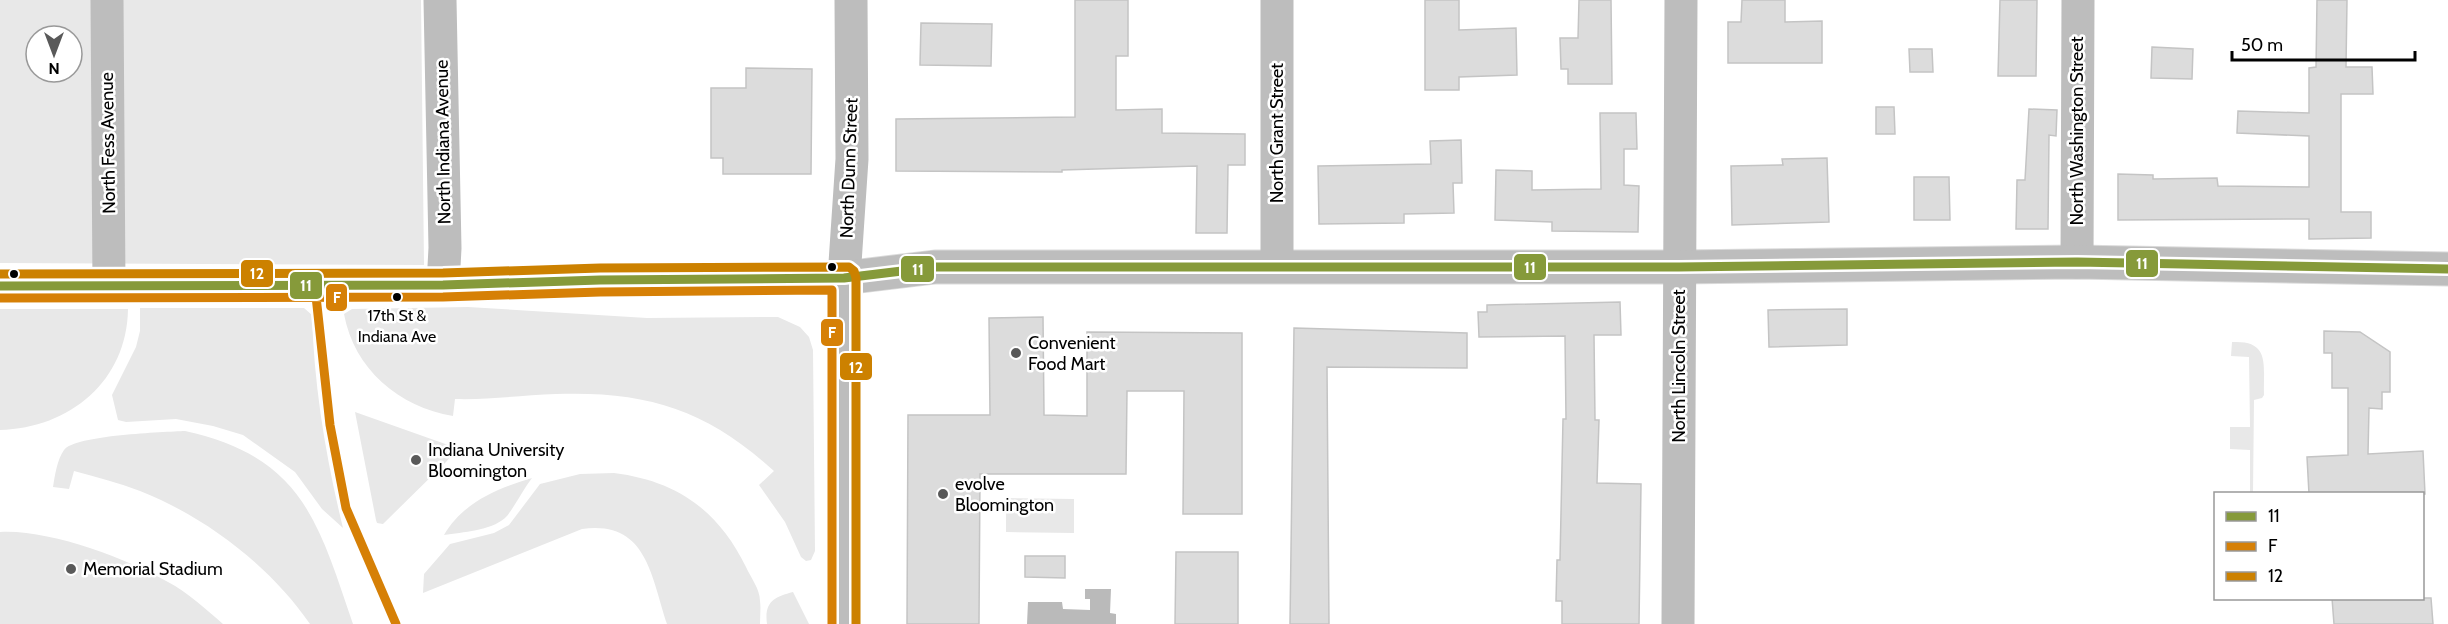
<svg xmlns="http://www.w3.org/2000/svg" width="2448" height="624" font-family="Cabin,sans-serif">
	<rect width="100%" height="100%" fill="#fff"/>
	<path fill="#e8e8e8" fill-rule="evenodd" d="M 0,0 L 421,0 L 424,265 L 0,263 ZM 36,36 L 72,36 L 72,72 L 36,72 Z
		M 468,307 L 647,318 L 778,317 L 800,327 L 809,337 L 813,350 L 815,551 L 811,560 L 806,561 L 801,557 L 785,522 L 759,485 L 774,471 C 706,409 647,391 556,394 C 522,395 489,400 455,399 L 453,416 C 399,407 354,369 344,314 L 352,309 Z
		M 140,308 L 304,308 L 312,315 C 314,387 326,458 343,528 L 322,509 L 295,472 L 243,435 L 213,426 L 176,419 L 126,422 L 118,420 L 112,395 L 136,347 L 140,331 Z
		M 0,309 L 128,309 C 127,381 70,428 0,430 Z
		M 2232,342 C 2271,340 2263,365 2264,395 L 2262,398 L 2254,400 L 2253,493 L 2250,493 L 2250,450 L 2230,449 L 2230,427 L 2250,427 L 2249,357 L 2231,356 Z
		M 355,412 L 451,446 L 451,456 L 446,462 L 383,524 L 377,523 L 376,520 Z
		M 185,431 C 303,457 318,522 353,624 L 310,624 C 270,566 206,517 140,491 C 119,483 96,477 74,471 L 69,489 L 53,487 C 55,475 57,460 64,450 C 75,435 164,432 185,431 Z
		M 614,473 C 677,481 718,510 746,567 C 751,578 760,589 760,601 C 761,608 760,616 760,624 L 667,624 C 651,576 647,520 582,529 L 423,593 L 424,574 L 450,544 L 494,533 L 509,525 L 540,484 L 580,474 Z
		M 532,478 C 524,488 513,510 505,518 C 490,531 463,532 444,535 C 463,502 499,488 532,478 Z
		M 1006,498 L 1074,499 L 1074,533 L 1006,532 Z
		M 0,532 C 48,529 126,558 168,582 C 187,592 207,610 223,624 L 0,624 Z
		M 793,592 L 809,624 L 767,624 C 764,602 774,597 793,592 Z"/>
	<path fill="#bababa" d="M 1085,589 L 1111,589 L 1110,613 L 1116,614 L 1116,624 L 1027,624 L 1028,602 L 1062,602 L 1063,609 L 1090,610 L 1090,599 L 1085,599 Z"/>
	<path fill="#dcdcdc" stroke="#c4c4c4" stroke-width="1.5" d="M 1075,0 L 1128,0 L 1128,56 L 1116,56 L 1116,110 L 1162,109 L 1162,133 L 1245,134 L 1245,165 L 1228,165 L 1227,233 L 1196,233 L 1197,166 L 1062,170 L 1062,172 L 896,171 L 896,119 L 1075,117 Z
		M 1425,0 L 1459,0 L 1459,30 L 1516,28 L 1517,75 L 1459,77 L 1459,90 L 1425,90 Z
		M 1579,0 L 1611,0 L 1612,84 L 1568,84 L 1568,69 L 1561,69 L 1560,38 L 1578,38 Z
		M 1742,0 L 1785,0 L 1785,22 L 1822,21 L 1822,63 L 1728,63 L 1728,22 L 1741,22 Z
		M 2000,0 L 2037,0 L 2036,76 L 1998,76 Z
		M 2317,0 L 2347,0 L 2346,67 L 2372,67 L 2373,94 L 2341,94 L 2341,212 L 2371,212 L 2371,238 L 2309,239 L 2309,219 L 2118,220 L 2118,174 L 2153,175 L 2153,179 L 2217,178 L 2218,186 L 2309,187 L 2309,136 L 2237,133 L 2238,111 L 2309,113 L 2309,68 L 2316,67 Z
		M 921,23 L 992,24 L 991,66 L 920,65 Z
		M 2152,47 L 2193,49 L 2192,79 L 2151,78 Z
		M 1909,49 L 1932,49 L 1933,72 L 1910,72 Z
		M 746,68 L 812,69 L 811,174 L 723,174 L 723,158 L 711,158 L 711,88 L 746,88 Z
		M 1876,107 L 1894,107 L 1895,134 L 1876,134 Z
		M 2029,109 L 2057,110 L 2056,136 L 2049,135 L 2048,229 L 2016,229 L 2017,180 L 2025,180 Z
		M 1600,113 L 1636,113 L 1637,149 L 1624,149 L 1624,185 L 1639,186 L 1638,232 L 1552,231 L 1552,222 L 1495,220 L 1496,170 L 1532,171 L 1532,190 L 1601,189 Z
		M 1461,140 L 1462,183 L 1453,183 L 1454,213 L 1404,214 L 1404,223 L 1319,224 L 1318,166 L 1431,164 L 1430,141 Z
		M 1827,158 L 1829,222 L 1732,225 L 1731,166 L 1783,165 L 1782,159 Z
		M 1914,177 L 1949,177 L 1950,220 L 1914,220 Z
		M 1620,302 L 1621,335 L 1594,335 L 1595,420 L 1599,420 L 1597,483 L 1641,484 L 1639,624 L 1562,624 L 1562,601 L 1556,601 L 1557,560 L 1560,560 L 1563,419 L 1566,419 L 1565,336 L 1479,337 L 1478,312 L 1487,312 L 1487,305 Z
		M 1847,309 L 1847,345 L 1769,347 L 1768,310 Z
		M 1043,317 L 1044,415 L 1087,416 L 1087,332 L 1242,333 L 1242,514 L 1183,514 L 1184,391 L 1127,391 L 1126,474 L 980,474 L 979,624 L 907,624 L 908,415 L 990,415 L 989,318 Z
		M 1294,328 L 1467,333 L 1467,368 L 1327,367 L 1329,624 L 1290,624 Z
		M 2324,331 L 2360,332 L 2390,352 L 2390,392 L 2382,392 L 2382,409 L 2369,408 L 2368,454 L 2423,451 L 2425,494 L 2309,494 L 2307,457 L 2348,455 L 2348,388 L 2332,388 L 2332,353 L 2324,353 Z
		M 1176,552 L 1238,552 L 1238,624 L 1175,624 Z
		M 1025,556 L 1065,556 L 1065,578 L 1025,577 Z
		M 2332,598 L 2431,598 L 2433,624 L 2334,624 Z"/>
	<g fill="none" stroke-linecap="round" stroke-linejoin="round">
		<defs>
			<path id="major" d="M 0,286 L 443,285 L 600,280 L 844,278 L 935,267 L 1679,267 L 2077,262 L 2448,269"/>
		</defs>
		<use href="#major" stroke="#dbdbdb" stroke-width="35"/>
		<path stroke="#bdbdbd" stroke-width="33" d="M 107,0 L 109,286
			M 440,0 L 445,248 L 443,285
			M 2077,262 L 2078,0
			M 1277,266 L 1277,0
			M 844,624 L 844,278 L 852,159 L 851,0
			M 1678,624 L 1681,0"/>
		<use href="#major" stroke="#bdbdbd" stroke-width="33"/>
		<defs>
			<path id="bus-1" d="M 0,286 L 443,285 L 600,280 L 844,278 L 935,267 L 1679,267 L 2077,262 L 2448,269"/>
			<path id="bus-2" d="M 315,287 L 330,425 L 346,508 L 396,624
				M 0,298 L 443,297 L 600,292 L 832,290 L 832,624"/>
			<path id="bus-3" d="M 0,274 L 443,273 L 600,268 L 849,267 L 854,271 L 856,278 L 856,624"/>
		</defs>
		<use href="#bus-1" stroke="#fff" stroke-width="14"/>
		<use href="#bus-2" stroke="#fff" stroke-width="14"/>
		<use href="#bus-3" stroke="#fff" stroke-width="14"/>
		<use href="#bus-1" stroke="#869a3a" stroke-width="9"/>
		<use href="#bus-2" stroke="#d68006" stroke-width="9"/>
		<use href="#bus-3" stroke="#cc8100" stroke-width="9"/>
	</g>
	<g fill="#000" stroke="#fff" stroke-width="2">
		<circle cx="832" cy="267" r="5"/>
		<circle cx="14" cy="274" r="5"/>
		<circle cx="397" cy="297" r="5"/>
	</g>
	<g fill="#595959" stroke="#fff" stroke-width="2">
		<circle cx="1016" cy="353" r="6"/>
		<circle cx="416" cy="460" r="6"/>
		<circle cx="943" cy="494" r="6"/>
		<circle cx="71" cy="569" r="6"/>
	</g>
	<g text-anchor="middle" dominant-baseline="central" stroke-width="5" stroke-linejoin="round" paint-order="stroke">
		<g font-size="16" fill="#000" stroke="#fff">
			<text x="397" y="315">17th St &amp;<tspan x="397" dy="21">Indiana Ave</tspan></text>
		</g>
		<g font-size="18" fill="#000" stroke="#fff">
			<text transform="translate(2077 131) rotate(-90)">North Washington Street</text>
			<text transform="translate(1277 133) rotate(-90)">North Grant Street</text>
			<text transform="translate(443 142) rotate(-91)">North Indiana Avenue</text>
			<text transform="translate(108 143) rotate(-91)">North Fess Avenue</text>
			<text transform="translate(849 168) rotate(-88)">North Dunn Street</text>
			<text transform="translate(1679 366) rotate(-90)">North Lincoln Street</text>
		</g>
		<g font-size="18" fill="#000" stroke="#fff" text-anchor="start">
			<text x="1028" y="343">Convenient<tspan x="1028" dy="21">Food Mart</tspan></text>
			<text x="428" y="450">Indiana University<tspan x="428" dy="21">Bloomington</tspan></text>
			<text x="955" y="484">evolve<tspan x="955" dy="21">Bloomington</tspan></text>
			<text x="83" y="569">Memorial Stadium</text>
		</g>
	</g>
	<g stroke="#fff" stroke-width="2">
		<rect x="2125" y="249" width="34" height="29" rx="6" fill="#869a3a"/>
		<rect x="1513" y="253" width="34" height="28" rx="6" fill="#869a3a"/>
		<rect x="900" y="255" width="35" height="28" rx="6" fill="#869a3a"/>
		<rect x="240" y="259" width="34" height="29" rx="6" fill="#cc8100"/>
		<rect x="289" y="271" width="34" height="29" rx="6" fill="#869a3a"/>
		<rect x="325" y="283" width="23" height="29" rx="6" fill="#d68006"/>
		<rect x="820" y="318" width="24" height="29" rx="6" fill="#d68006"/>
		<rect x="839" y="352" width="34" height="29" rx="6" fill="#cc8100"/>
	</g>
	<g font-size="16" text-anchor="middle" font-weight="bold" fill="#fff">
		<text x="2142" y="269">11</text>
		<text x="1530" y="273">11</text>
		<text x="918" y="275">11</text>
		<text x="257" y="279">12</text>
		<text x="306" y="291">11</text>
		<text x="337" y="303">F</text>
		<text x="832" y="338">F</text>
		<text x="856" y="373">12</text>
	</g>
	<rect x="2214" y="492" width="210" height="108" fill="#ffffff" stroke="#999999" stroke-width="1.5"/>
	<rect x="2226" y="512" width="30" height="9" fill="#869a3a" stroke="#999999" stroke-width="1.5"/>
	<text x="2268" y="522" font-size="18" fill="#000000">11</text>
	<rect x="2226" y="542" width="30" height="9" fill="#d68006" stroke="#999999" stroke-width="1.5"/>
	<text x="2268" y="552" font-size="18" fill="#000000">F</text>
	<rect x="2226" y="572" width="30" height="9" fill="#cc8100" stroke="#999999" stroke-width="1.5"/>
	<text x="2268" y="582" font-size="18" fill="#000000">12</text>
	<g transform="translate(54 54) rotate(180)"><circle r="28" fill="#ffffff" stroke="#999999" stroke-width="1.5"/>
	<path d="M0-4.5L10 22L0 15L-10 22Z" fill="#595959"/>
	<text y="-9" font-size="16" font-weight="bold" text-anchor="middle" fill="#000000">N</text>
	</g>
	<path d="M2232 51v9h183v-9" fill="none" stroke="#000000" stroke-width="3"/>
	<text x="2241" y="51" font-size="18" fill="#000000" stroke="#ffffff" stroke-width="4.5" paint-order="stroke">50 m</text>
</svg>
